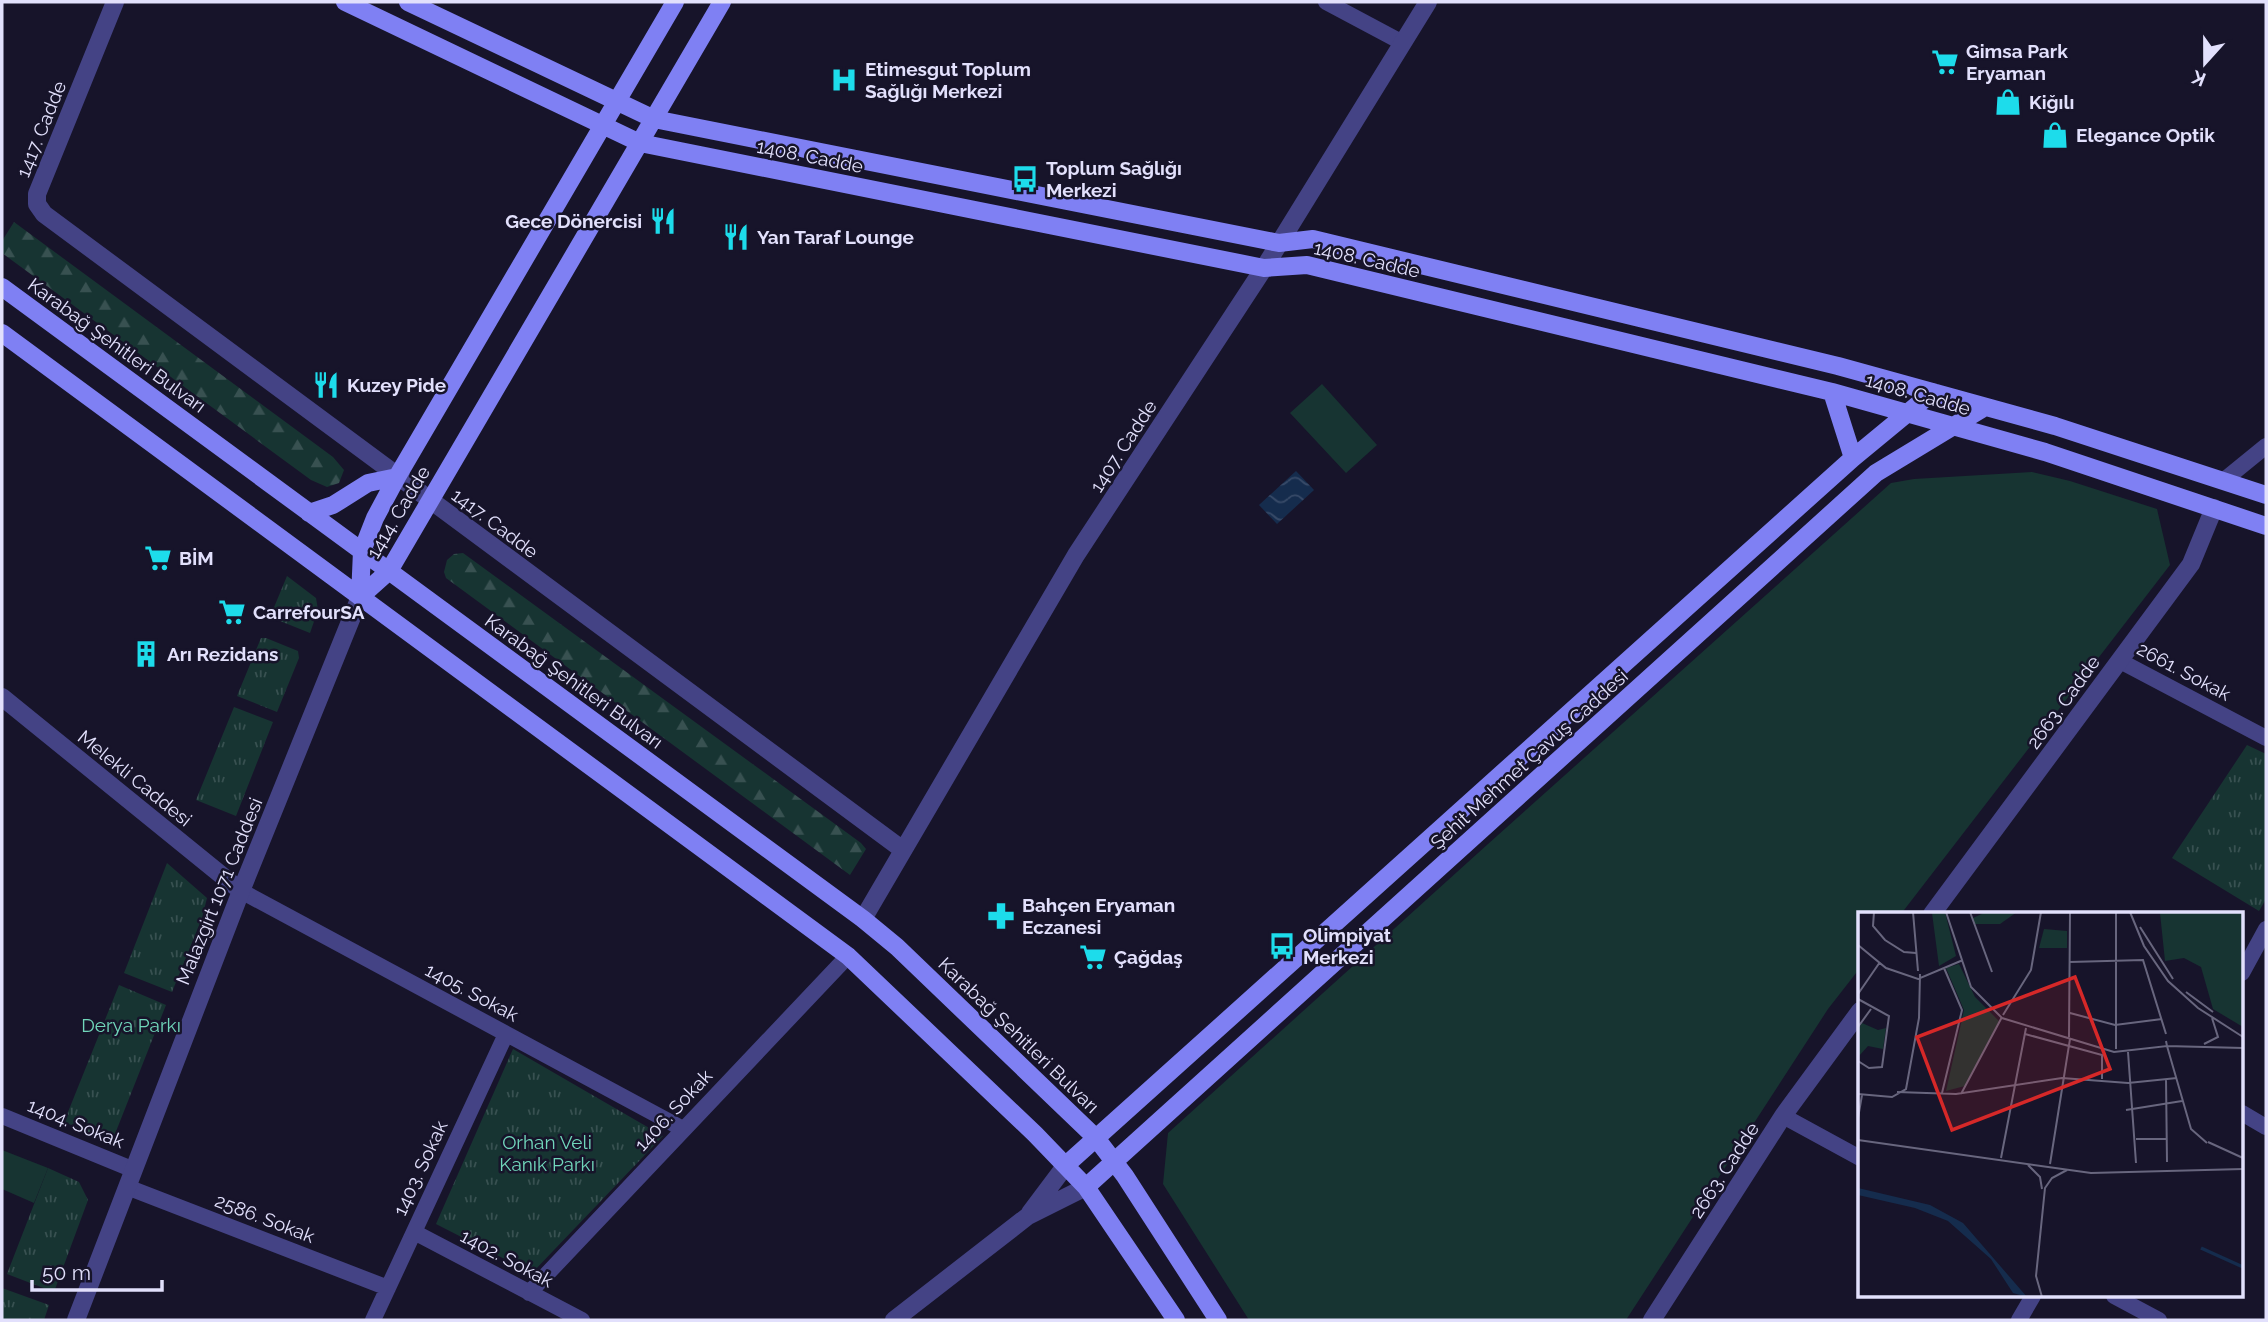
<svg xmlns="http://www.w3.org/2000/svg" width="2268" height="1322" font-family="Raleway,sans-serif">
	<defs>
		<pattern id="grass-tufts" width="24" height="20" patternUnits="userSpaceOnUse" patternTransform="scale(1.75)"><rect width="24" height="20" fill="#173432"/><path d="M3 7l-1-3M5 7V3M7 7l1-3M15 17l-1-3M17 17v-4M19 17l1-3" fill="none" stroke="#385151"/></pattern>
		<pattern id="forest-firs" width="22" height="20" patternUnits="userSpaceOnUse" patternTransform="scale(1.75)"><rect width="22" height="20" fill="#173432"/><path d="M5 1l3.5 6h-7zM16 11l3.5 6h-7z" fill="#385151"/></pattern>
		<pattern id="water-waves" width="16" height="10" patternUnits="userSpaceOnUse" patternTransform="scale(1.75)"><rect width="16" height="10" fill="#152c4d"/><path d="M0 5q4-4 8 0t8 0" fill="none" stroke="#374a68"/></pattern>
	</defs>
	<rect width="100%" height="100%" fill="#17142a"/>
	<path fill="url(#grass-tufts)" d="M 287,576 L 316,598 L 318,610 L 310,633 L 270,617 Z
		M 261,638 L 266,638 L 298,651 L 299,658 L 277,712 L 237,696 Z
		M 234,707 L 273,722 L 236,816 L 196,800 Z
		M 2247,745 L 2266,754 L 2266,899 L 2259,911 L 2172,858 Z
		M 167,863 L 207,898 L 202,918 L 172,992 L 124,973 Z
		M 119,985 L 166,1005 L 113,1139 L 108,1140 L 64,1122 Z
		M 513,1049 L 663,1136 L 532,1273 L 436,1224 Z
		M 48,1168 L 79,1182 L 88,1200 L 54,1292 L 7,1274 Z
		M 2,1288 L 49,1305 L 44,1320 L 2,1320 Z"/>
	<path fill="url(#forest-firs)" d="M 14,222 L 333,457 L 344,470 L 339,483 L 327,487 L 311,480 L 2,253 L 2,241 Z
		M 463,553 L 861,843 L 866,849 L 850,875 L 446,578 L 444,572 L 447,560 L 454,554 Z"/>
	<path fill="#173432" d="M 1322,384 L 1377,445 L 1346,473 L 1290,413 Z
		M 2032,472 L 2070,481 L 2157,509 L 2170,565 L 1901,914 L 1860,914 L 1860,968 L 1828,1009 L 1626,1320 L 1249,1320 L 1163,1184 L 1168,1133 L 1488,844 L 1891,483 L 1914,479 Z
		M 2,1150 L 48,1168 L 34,1203 L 2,1189 Z"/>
	<path fill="url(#water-waves)" d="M 1296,471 L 1314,490 L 1277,524 L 1259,505 Z"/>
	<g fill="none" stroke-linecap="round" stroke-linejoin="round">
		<path stroke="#444385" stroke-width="16" d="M 1326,2 L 1403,43
			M 2223,481 L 2266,446
			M 2120,661 L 2266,738
			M 241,891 L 683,1129
			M 2242,973 L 2266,929
			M 2242,1113 L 2266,1127
			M 2,1116 L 134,1170
			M 1783,1116 L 1860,1158
			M 127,1187 L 388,1288
			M 414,1232 L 582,1320
			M 529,1293 L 848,956
			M 2114,1296 L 2159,1320
			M 373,1320 L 506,1034
			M 2019,1320 L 2033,1296"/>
		<path stroke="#444385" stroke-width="18" d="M 115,2 L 37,194 L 37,204 L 44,214 L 903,850
			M 2,697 L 241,891
			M 1932,914 L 2191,564 L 2214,508
			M 863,919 L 1076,555 L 1264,268 L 1428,2
			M 1030,1213 L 1066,1165
			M 76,1320 L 241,891 L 360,597
			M 894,1320 L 1028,1216 L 1086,1187
			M 1652,1320 L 1783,1116 L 1860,1011"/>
		<path stroke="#7f80f3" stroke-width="18" d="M 345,2 L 640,143 L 1264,268 L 1307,265 L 1832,392 L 2045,452 L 2266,526
			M 408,2 L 654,119 L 1279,243 L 1313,239 L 1838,366 L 2055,426 L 2266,495
			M 2,287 L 863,919 L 897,947 L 1096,1138 L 1125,1176 L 1218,1320
			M 2,333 L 848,956 L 1035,1134 L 1086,1187 L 1176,1320
			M 1832,392 L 1853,458
			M 309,513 L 333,505 L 368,483 L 397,477
			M 360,597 L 389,571 L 722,2
			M 360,597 L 362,551 L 375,518 L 397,477 L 675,2
			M 1066,1165 L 1853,458 L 1933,392
			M 1086,1187 L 1876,473 L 1985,407"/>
	</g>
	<defs>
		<symbol id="supermarket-bare" viewBox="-9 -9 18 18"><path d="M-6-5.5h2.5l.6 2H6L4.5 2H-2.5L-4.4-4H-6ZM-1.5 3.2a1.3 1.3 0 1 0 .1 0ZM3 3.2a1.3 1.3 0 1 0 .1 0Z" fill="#1ddceb" stroke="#17142a" stroke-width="2.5" paint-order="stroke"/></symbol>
		<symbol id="hospital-bare" viewBox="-9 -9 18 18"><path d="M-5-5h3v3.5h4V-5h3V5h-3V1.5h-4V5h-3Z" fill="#1ddceb" stroke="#17142a" stroke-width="2.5" paint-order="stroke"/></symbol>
		<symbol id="shop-bare" viewBox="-9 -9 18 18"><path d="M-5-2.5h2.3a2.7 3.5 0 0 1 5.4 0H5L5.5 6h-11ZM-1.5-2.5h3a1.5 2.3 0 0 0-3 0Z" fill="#1ddceb" stroke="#17142a" stroke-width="2.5" paint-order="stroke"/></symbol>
		<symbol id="bus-bare" viewBox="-9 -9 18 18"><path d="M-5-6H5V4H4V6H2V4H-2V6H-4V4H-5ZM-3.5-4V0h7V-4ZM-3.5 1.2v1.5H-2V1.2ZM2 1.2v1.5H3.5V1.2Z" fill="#1ddceb" stroke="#17142a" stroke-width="2.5" paint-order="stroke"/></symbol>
		<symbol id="restaurant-bare" viewBox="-9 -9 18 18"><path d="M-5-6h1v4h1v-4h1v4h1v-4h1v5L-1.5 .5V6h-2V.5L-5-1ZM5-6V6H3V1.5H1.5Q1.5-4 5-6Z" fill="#1ddceb" stroke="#17142a" stroke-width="2.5" paint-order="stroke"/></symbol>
		<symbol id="building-bare" viewBox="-9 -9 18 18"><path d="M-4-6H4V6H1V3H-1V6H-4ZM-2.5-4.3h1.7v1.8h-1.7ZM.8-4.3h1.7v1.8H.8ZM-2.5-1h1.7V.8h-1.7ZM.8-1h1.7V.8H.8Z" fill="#1ddceb" stroke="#17142a" stroke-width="2.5" paint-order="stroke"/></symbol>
		<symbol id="pharmacy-bare" viewBox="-9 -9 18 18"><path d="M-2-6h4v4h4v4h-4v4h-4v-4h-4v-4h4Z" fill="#1ddceb" stroke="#17142a" stroke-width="2.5" paint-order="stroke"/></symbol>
	</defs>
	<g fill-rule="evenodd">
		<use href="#supermarket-bare" x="1926" y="43" width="38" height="38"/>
		<use href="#hospital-bare" x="825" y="61" width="38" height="38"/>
		<use href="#shop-bare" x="1989" y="83" width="38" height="38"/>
		<use href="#shop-bare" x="2036" y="116" width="38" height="38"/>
		<use href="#bus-bare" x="1006" y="160" width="38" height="38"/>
		<use href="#restaurant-bare" x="644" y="202" width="38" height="38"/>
		<use href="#restaurant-bare" x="717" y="218" width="38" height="38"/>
		<use href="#restaurant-bare" x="307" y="366" width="38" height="38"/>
		<use href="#supermarket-bare" x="139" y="539" width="38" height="38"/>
		<use href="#supermarket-bare" x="213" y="593" width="38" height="38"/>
		<use href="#building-bare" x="127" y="635" width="38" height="38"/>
		<use href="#pharmacy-bare" x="982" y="897" width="38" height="38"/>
		<use href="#bus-bare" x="1263" y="927" width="38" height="38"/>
		<use href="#supermarket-bare" x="1074" y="938" width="38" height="38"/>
	</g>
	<g text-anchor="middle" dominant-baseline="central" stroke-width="5" stroke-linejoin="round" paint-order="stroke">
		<g font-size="19" font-weight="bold" fill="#e2e0fc" stroke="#17142a" text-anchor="start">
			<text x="1966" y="51">Gimsa Park<tspan x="1966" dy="22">Eryaman</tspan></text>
			<text x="865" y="69">Etimesgut Toplum<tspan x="865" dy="22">Sağlığı Merkezi</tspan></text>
			<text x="2029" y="102">Kiğılı</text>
			<text x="2076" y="135">Elegance Optik</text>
			<text x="1046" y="168">Toplum Sağlığı<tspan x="1046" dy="22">Merkezi</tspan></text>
			<text x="642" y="221" text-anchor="end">Gece Dönercisi</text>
			<text x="757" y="237">Yan Taraf Lounge</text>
			<text x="347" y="385">Kuzey Pide</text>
			<text x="179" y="558">BİM</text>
			<text x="253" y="612">CarrefourSA</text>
			<text x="167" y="654">Arı Rezidans</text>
			<text x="1022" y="905">Bahçen Eryaman<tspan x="1022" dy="22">Eczanesi</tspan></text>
			<text x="1303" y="935">Olimpiyat<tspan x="1303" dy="22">Merkezi</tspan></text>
			<text x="1114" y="957">Çağdaş</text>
		</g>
		<g font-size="19" fill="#e2e0fc" stroke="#17142a">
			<text transform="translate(41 129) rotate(-68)">1417. Cadde</text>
			<text transform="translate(810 156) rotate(11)">1408. Cadde</text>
			<text transform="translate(1367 259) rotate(13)">1408. Cadde</text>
			<text transform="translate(117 345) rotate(36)">Karabağ Şehitleri Bulvarı</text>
			<text transform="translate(1918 394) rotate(16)">1408. Cadde</text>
			<text transform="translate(1123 446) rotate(-57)">1407. Cadde</text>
			<text transform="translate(398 512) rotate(-59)">1414. Cadde</text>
			<text transform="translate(495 523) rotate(37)">1417. Cadde</text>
			<text transform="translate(2184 671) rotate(28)">2661. Sokak</text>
			<text transform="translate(574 681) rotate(36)">Karabağ Şehitleri Bulvarı</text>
			<text transform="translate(2063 702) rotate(-54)">2663. Cadde</text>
			<text transform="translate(1529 759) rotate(-42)">Şehit Mehmet Çavuş Caddesi</text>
			<text transform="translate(135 778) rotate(39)">Melekli Caddesi</text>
			<text transform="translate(219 891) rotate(-68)">Malazgirt 1071 Caddesi</text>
			<text transform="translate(472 992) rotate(28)">1405. Sokak</text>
			<text transform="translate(1019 1035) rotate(44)">Karabağ Şehitleri Bulvarı</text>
			<text transform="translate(673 1110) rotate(-47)">1406. Sokak</text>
			<text transform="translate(76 1123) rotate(22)">1404. Sokak</text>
			<text transform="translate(420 1168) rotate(-65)">1403. Sokak</text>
			<text transform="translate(1724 1170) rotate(-57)">2663. Cadde</text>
			<text transform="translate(265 1218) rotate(21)">2586. Sokak</text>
			<text transform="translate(507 1258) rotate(28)">1402. Sokak</text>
		</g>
		<g font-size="19" fill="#71d7bb" stroke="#17142a">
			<text x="131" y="1025">Derya Parkı</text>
			<text x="547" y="1142">Orhan Veli<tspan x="547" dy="22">Kanık Parkı</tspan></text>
		</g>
	</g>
	<g transform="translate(1858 912)">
		<rect width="385" height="385" fill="#17142a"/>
		<path d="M 87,0 L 98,44 L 81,54 L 74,1 ZM 385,0 L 385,115 L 355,97 L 343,55 L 326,46 L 307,49 L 302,1 ZM 4,111 L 20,118 L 28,116 L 25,137 L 10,134 L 1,144 L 0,117 Z" fill="#173432"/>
		<path d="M 128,0 L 159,0 L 142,12 L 117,12 L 115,6 Z" fill="#173432"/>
		<path d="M 186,17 L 209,19 L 209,36 L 181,36 ZM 101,52 L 117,85 L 141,109 L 107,174 L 88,179 L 106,98 L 88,56 Z" fill="#173432"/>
		<path d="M 0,276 L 72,293 L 105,311 L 169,385 L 155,381 L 133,347 L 90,309 L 57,296 L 0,283 Z" fill="#152c4d"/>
		<path fill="none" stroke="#152c4d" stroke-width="3.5" d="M 343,336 L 385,355"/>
		<path fill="none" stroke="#68667e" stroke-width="2" d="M 16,0 L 15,14 L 27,28 L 46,40 L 58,41M 55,0 L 60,59M 88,0 L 113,75 L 144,106 L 256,140 L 309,134 L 333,217 L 349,231M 112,0 L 134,60M 272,0 L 286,34 L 310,69 L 340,96 L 385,125M 282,15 L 315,67M 0,33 L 28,56 L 60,67 L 105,48M 212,50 L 285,48 L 308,122M 328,80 L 355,100M 0,82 L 22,50M 0,87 L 31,104 L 24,155 L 11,156 L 0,149M 212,101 L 257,113 L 304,107M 145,103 L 173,58 L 183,0M 0,115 L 13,97M 167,122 L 244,143 L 244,167M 211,125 L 212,0M 308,129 L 309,134 L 385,136M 346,132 L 360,125 L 354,106M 258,137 L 258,0M 270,140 L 278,251M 308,167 L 309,250M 39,180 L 98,182 L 204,166 L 270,171 L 319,166M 84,181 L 104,98 L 86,56M 0,182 L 34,185 L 48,177 L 61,106 L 62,62M 103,182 L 144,105M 268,198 L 324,189M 0,206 L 4,183M 278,227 L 308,227M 0,228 L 233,261 L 385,257M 350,230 L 385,246M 143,246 L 168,116M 192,252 L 212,127M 170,253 L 182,265 L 184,277M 184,385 L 178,364 L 187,276 L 194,266 L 209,258"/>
		<path fill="#d62828" fill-opacity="0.15" stroke="#d62828" stroke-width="3.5" d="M 217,65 L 252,157 L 94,218 L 59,125 Z"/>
		<rect width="385" height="385" fill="none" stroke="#e2e0fc" stroke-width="3.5"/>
	</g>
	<rect width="2268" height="1322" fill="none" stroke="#e2e0fc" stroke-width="7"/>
	<g transform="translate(2205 63) rotate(201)" stroke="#17142a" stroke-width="5" paint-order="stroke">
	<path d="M0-5L12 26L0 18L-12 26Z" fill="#e2e0fc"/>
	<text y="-10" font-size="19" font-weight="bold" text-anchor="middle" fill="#e2e0fc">K</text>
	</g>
	<path d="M32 1280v10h130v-10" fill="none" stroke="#e2e0fc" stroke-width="3.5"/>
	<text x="42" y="1280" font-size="21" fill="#e2e0fc" stroke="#17142a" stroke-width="5" paint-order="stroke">50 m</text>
</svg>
